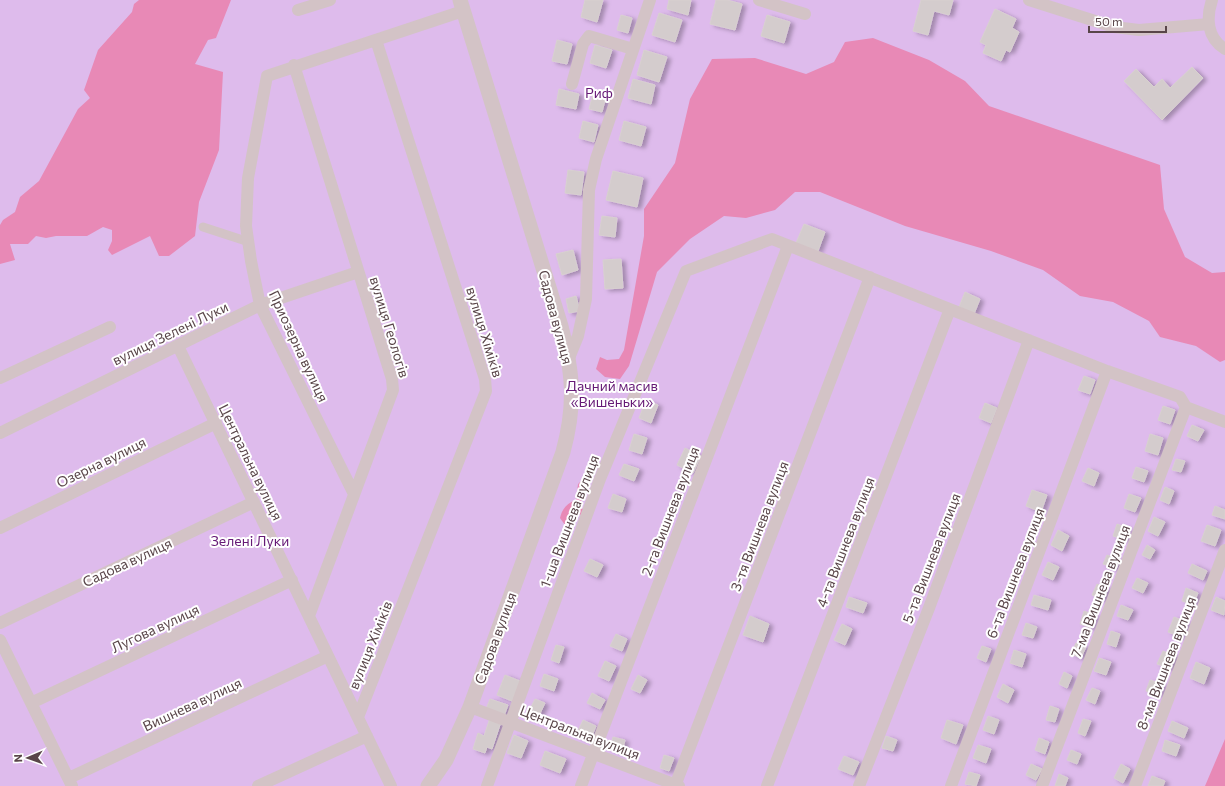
<svg xmlns="http://www.w3.org/2000/svg" width="1225" height="786" font-family="Commissioner,sans-serif">
	<defs>
		<filter id="shadow"><feDropShadow dx="4" dy="2" stdDeviation="2" flood-color="#0004"/></filter>
	</defs>
	<rect width="100%" height="100%" fill="#ecefed"/>
	<path fill="#debbec" d="M 0,0 L 1225,0 L 1225,786 L 0,786 Z"/>
	<path fill="#e889b6" d="M 139,0 L 231,0 L 216,38 L 208,40 L 195,64 L 223,72 L 219,150 L 199,202 L 195,236 L 169,256 L 159,256 L 150,236 L 112,255 L 108,250 L 112,241 L 112,230 L 103,227 L 87,236 L 56,236 L 46,238 L 36,236 L 28,244 L 10,244 L 15,260 L 0,264 L 0,225 L 3,220 L 15,212 L 20,197 L 39,181 L 78,109 L 90,98 L 84,90 L 98,50 L 132,12 L 134,4 Z
		M 873,38 L 929,60 L 965,81 L 989,106 L 1160,165 L 1164,209 L 1185,257 L 1212,273 L 1225,272 L 1225,360 L 1220,362 L 1196,346 L 1160,337 L 1149,321 L 1113,302 L 1080,296 L 1043,270 L 991,251 L 905,226 L 820,192 L 795,192 L 775,210 L 746,218 L 724,216 L 690,239 L 657,272 L 629,366 L 620,379 L 605,377 L 596,369 L 600,357 L 607,360 L 619,359 L 624,350 L 644,236 L 644,209 L 675,163 L 690,99 L 712,59 L 755,58 L 806,74 L 834,62 L 845,42 Z
		M 590,473 L 591,480 L 579,506 L 584,510 L 583,515 L 574,514 L 572,521 L 565,525 L 560,518 C 562,509 567,503 576,500 L 578,484 Z
		M 1225,739 L 1225,786 L 1205,786 Z"/>
	<path fill="#d4cccd" stroke="#d8d0d0" filter="url(#shadow)" d="M 585,0 L 603,0 L 597,22 L 581,17 Z
		M 669,0 L 691,0 L 688,15 L 667,9 Z
		M 716,0 L 727,0 L 742,4 L 735,30 L 710,24 Z
		M 921,0 L 953,0 L 949,15 L 934,11 L 928,35 L 913,31 Z
		M 995,9 L 1016,19 L 1012,28 L 1019,32 L 1010,52 L 1006,50 L 1001,61 L 983,53 L 986,45 L 980,42 Z
		M 659,13 L 682,20 L 675,42 L 652,35 Z
		M 621,15 L 632,18 L 628,33 L 617,30 Z
		M 767,15 L 790,22 L 784,43 L 761,36 Z
		M 557,40 L 572,44 L 567,64 L 552,61 Z
		M 595,45 L 612,50 L 606,68 L 590,63 Z
		M 644,50 L 667,57 L 659,82 L 637,75 Z
		M 1192,67 L 1203,78 L 1162,120 L 1124,81 L 1136,69 L 1154,87 L 1162,79 L 1170,88 Z
		M 633,79 L 655,85 L 651,104 L 628,98 Z
		M 559,89 L 579,94 L 576,109 L 556,105 Z
		M 594,90 L 607,93 L 602,112 L 589,109 Z
		M 583,121 L 598,125 L 594,142 L 579,138 Z
		M 624,121 L 646,127 L 641,146 L 619,140 Z
		M 568,170 L 584,172 L 581,195 L 565,193 Z
		M 613,171 L 643,178 L 637,207 L 606,200 Z
		M 602,216 L 617,218 L 615,237 L 599,235 Z
		M 804,224 L 825,232 L 818,251 L 796,243 Z
		M 573,250 L 578,270 L 562,275 L 556,254 Z
		M 621,259 L 623,288 L 605,289 L 603,260 Z
		M 965,292 L 980,299 L 974,314 L 959,307 Z
		M 576,296 L 580,311 L 569,313 L 566,299 Z
		M 1084,376 L 1095,380 L 1090,394 L 1078,390 Z
		M 646,400 L 658,405 L 651,423 L 639,418 Z
		M 985,403 L 997,408 L 991,423 L 979,418 Z
		M 1163,406 L 1175,410 L 1170,424 L 1158,420 Z
		M 1192,425 L 1204,430 L 1198,441 L 1187,436 Z
		M 634,434 L 647,438 L 642,454 L 629,450 Z
		M 1150,434 L 1163,438 L 1158,455 L 1145,451 Z
		M 685,448 L 701,456 L 693,473 L 677,465 Z
		M 1176,459 L 1185,461 L 1181,472 L 1172,470 Z
		M 624,464 L 639,469 L 634,481 L 619,475 Z
		M 1136,467 L 1148,471 L 1144,482 L 1132,478 Z
		M 1088,468 L 1099,473 L 1094,486 L 1082,481 Z
		M 1165,487 L 1174,491 L 1169,504 L 1160,500 Z
		M 1032,490 L 1047,495 L 1041,512 L 1026,506 Z
		M 613,494 L 626,499 L 622,512 L 608,508 Z
		M 1129,494 L 1141,498 L 1135,512 L 1124,508 Z
		M 1215,506 L 1225,510 L 1225,519 L 1212,515 Z
		M 1154,517 L 1165,522 L 1158,536 L 1148,531 Z
		M 1117,524 L 1128,528 L 1125,540 L 1113,536 Z
		M 1207,525 L 1221,530 L 1215,546 L 1201,541 Z
		M 1058,530 L 1069,536 L 1062,551 L 1051,545 Z
		M 1147,545 L 1155,550 L 1150,559 L 1142,555 Z
		M 1107,555 L 1120,560 L 1116,569 L 1103,564 Z
		M 590,559 L 603,565 L 597,577 L 584,571 Z
		M 1048,562 L 1059,567 L 1053,580 L 1042,575 Z
		M 1192,564 L 1207,571 L 1203,580 L 1188,573 Z
		M 1137,578 L 1148,583 L 1143,593 L 1132,588 Z
		M 1097,584 L 1108,589 L 1103,600 L 1092,595 Z
		M 1186,588 L 1198,593 L 1193,605 L 1182,601 Z
		M 1034,595 L 1051,600 L 1048,610 L 1031,605 Z
		M 849,597 L 867,603 L 863,613 L 846,607 Z
		M 1216,597 L 1225,601 L 1224,615 L 1211,610 Z
		M 1121,605 L 1133,610 L 1128,620 L 1117,616 Z
		M 1084,611 L 1095,615 L 1091,628 L 1080,624 Z
		M 750,616 L 769,624 L 763,642 L 743,635 Z
		M 1174,617 L 1187,622 L 1180,637 L 1168,632 Z
		M 1026,623 L 1037,627 L 1033,638 L 1022,635 Z
		M 842,624 L 852,629 L 845,645 L 834,640 Z
		M 1111,631 L 1120,634 L 1116,647 L 1107,644 Z
		M 616,634 L 627,639 L 622,651 L 610,646 Z
		M 1076,643 L 1086,647 L 1081,658 L 1071,654 Z
		M 556,645 L 564,647 L 559,663 L 551,660 Z
		M 982,646 L 991,649 L 986,662 L 977,658 Z
		M 1014,650 L 1026,654 L 1022,667 L 1010,663 Z
		M 1163,651 L 1176,656 L 1170,669 L 1157,664 Z
		M 1099,658 L 1111,662 L 1106,675 L 1094,671 Z
		M 605,661 L 616,666 L 609,681 L 598,676 Z
		M 1196,662 L 1210,668 L 1204,684 L 1190,678 Z
		M 1064,672 L 1072,676 L 1067,688 L 1059,684 Z
		M 544,674 L 558,679 L 554,691 L 540,686 Z
		M 505,675 L 520,681 L 512,701 L 497,695 Z
		M 638,675 L 647,680 L 640,693 L 631,689 Z
		M 1150,680 L 1163,684 L 1159,695 L 1146,691 Z
		M 1003,684 L 1014,690 L 1008,703 L 997,697 Z
		M 1092,688 L 1100,691 L 1095,704 L 1086,700 Z
		M 592,693 L 605,700 L 600,709 L 587,703 Z
		M 490,699 L 508,705 L 504,716 L 486,709 Z
		M 535,699 L 545,703 L 538,718 L 528,713 Z
		M 1050,706 L 1059,709 L 1055,722 L 1046,720 Z
		M 988,716 L 999,720 L 994,734 L 983,730 Z
		M 490,718 L 501,722 L 492,749 L 487,747 L 485,753 L 473,749 L 478,733 L 484,736 Z
		M 1083,719 L 1091,721 L 1085,736 L 1078,733 Z
		M 583,720 L 596,726 L 590,741 L 576,735 Z
		M 947,720 L 963,725 L 956,744 L 941,738 Z
		M 1172,721 L 1188,728 L 1184,738 L 1168,731 Z
		M 514,735 L 528,741 L 521,758 L 507,753 Z
		M 886,736 L 897,740 L 893,751 L 882,748 Z
		M 613,737 L 625,740 L 622,752 L 610,749 Z
		M 1039,738 L 1049,742 L 1045,754 L 1035,750 Z
		M 1165,740 L 1180,745 L 1176,756 L 1162,751 Z
		M 978,745 L 991,749 L 986,763 L 973,758 Z
		M 1071,750 L 1081,754 L 1077,764 L 1067,760 Z
		M 545,751 L 566,759 L 560,773 L 540,765 Z
		M 664,755 L 674,758 L 669,771 L 660,768 Z
		M 844,756 L 859,762 L 853,775 L 838,769 Z
		M 1031,764 L 1042,769 L 1036,780 L 1026,775 Z
		M 1121,764 L 1130,769 L 1123,783 L 1114,778 Z
		M 969,772 L 980,775 L 976,786 L 965,784 Z
		M 1059,774 L 1068,778 L 1065,786 L 1055,786 Z
		M 1152,776 L 1165,781 L 1163,786 L 1148,786 Z"/>
	<g fill="none" stroke-linecap="round" stroke-linejoin="round">
		<path stroke="#d3c3c6" stroke-width="9" d="M 203,227 L 249,242"/>
		<path stroke="#d3c3c6" stroke-width="12" d="M 759,0 L 805,14
			M 1029,0 L 1114,27 L 1139,30 L 1209,24
			M 1212,0 C 1206,18 1207,38 1225,49
			M 298,10 L 330,0
			M 294,65 L 392,379 L 393,390 L 309,616
			M 572,84 L 583,44 L 589,36 L 633,49
			M 178,346 L 391,786
			M 569,358 L 578,336 L 586,299 L 589,190 L 596,159 L 650,0
			M 0,378 L 110,327
			M 0,433 L 260,305 L 358,272
			M 354,494 L 260,305 L 251,261 L 246,226 L 248,178 L 267,76 L 463,11
			M 0,528 L 216,423
			M 0,623 L 254,502
			M 0,640 L 72,786
			M 31,703 L 292,580
			M 470,707 L 679,786
			M 358,717 L 486,391 L 485,379 L 376,40
			M 69,778 L 328,656
			M 258,786 L 367,736
			M 487,786 L 600,479 L 686,271 L 772,239 L 1107,371 L 1180,397 L 1186,407 L 1225,422
			M 581,786 L 788,246
			M 675,786 L 870,277
			M 767,786 L 950,309
			M 859,786 L 929,608 L 1029,340
			M 951,786 L 1107,371
			M 1042,786 L 1186,407
			M 1135,786 L 1225,550"/>
		<path stroke="#d3c3c6" stroke-width="15" d="M 428,786 L 446,760 L 470,707 L 563,452 C 576,404 573,373 561,326 L 460,0"/>
	</g>
	<g text-anchor="middle" dominant-baseline="central" stroke-width="4" stroke-linejoin="round" paint-order="stroke">
		<g font-size="14" fill="#661a76" stroke="#fff">
			<text x="599" y="92">Риф</text>
			<text x="612" y="385">Дачний масив<tspan x="612" dy="16">«Вишеньки»</tspan></text>
			<text x="250" y="540">Зелені Луки</text>
		</g>
		<g font-size="14" fill="#594549" stroke="#fff">
			<text transform="translate(556 317) rotate(75)">Садова вулиця</text>
			<text transform="translate(390 327) rotate(73)">вулиця Геологів</text>
			<text transform="translate(485 332) rotate(73)">вулиця Хіміків</text>
			<text transform="translate(170 333) rotate(-26)">вулиця Зелені Луки</text>
			<text transform="translate(299 346) rotate(65)">Приозерна вулиця</text>
			<text transform="translate(101 462) rotate(-26)">Озерна вулиця</text>
			<text transform="translate(251 462) rotate(64)">Центральна вулиця</text>
			<text transform="translate(670 511) rotate(-69)">2-га Вишнева вулиця</text>
			<text transform="translate(569 521) rotate(-69)">1-ша Вишнева вулиця</text>
			<text transform="translate(759 526) rotate(-69)">3-тя Вишнева вулиця</text>
			<text transform="translate(845 542) rotate(-69)">4-та Вишнева вулиця</text>
			<text transform="translate(931 558) rotate(-69)">5-та Вишнева вулиця</text>
			<text transform="translate(127 562) rotate(-25)">Садова вулиця</text>
			<text transform="translate(1015 573) rotate(-69)">6-та Вишнева вулиця</text>
			<text transform="translate(1100 591) rotate(-69)">7-ма Вишнева вулиця</text>
			<text transform="translate(155 628) rotate(-25)">Лугова вулиця</text>
			<text transform="translate(495 638) rotate(-70)">Садова вулиця</text>
			<text transform="translate(370 645) rotate(-68)">вулиця Хіміків</text>
			<text transform="translate(1166 663) rotate(-69)">8-ма Вишнева вулиця</text>
			<text transform="translate(192 704) rotate(-25)">Вишнева вулиця</text>
			<text transform="translate(580 732) rotate(21)">Центральна вулиця</text>
		</g>
	</g>
	<g transform="translate(28 758) rotate(268)" stroke="#ffffff" stroke-width="3" paint-order="stroke">
	<path d="M0-3L7 15L0 10L-7 15Z" fill="#594549"/>
	<text y="-6" font-size="11" font-weight="bold" text-anchor="middle" fill="#594549">N</text>
	</g>
	<path d="M1089 26v6h77v-6" fill="none" stroke="#594549" stroke-width="2"/>
	<text x="1095" y="26" font-size="12" fill="#594549" stroke="#ffffff" stroke-width="3" paint-order="stroke">50 m</text>
</svg>
